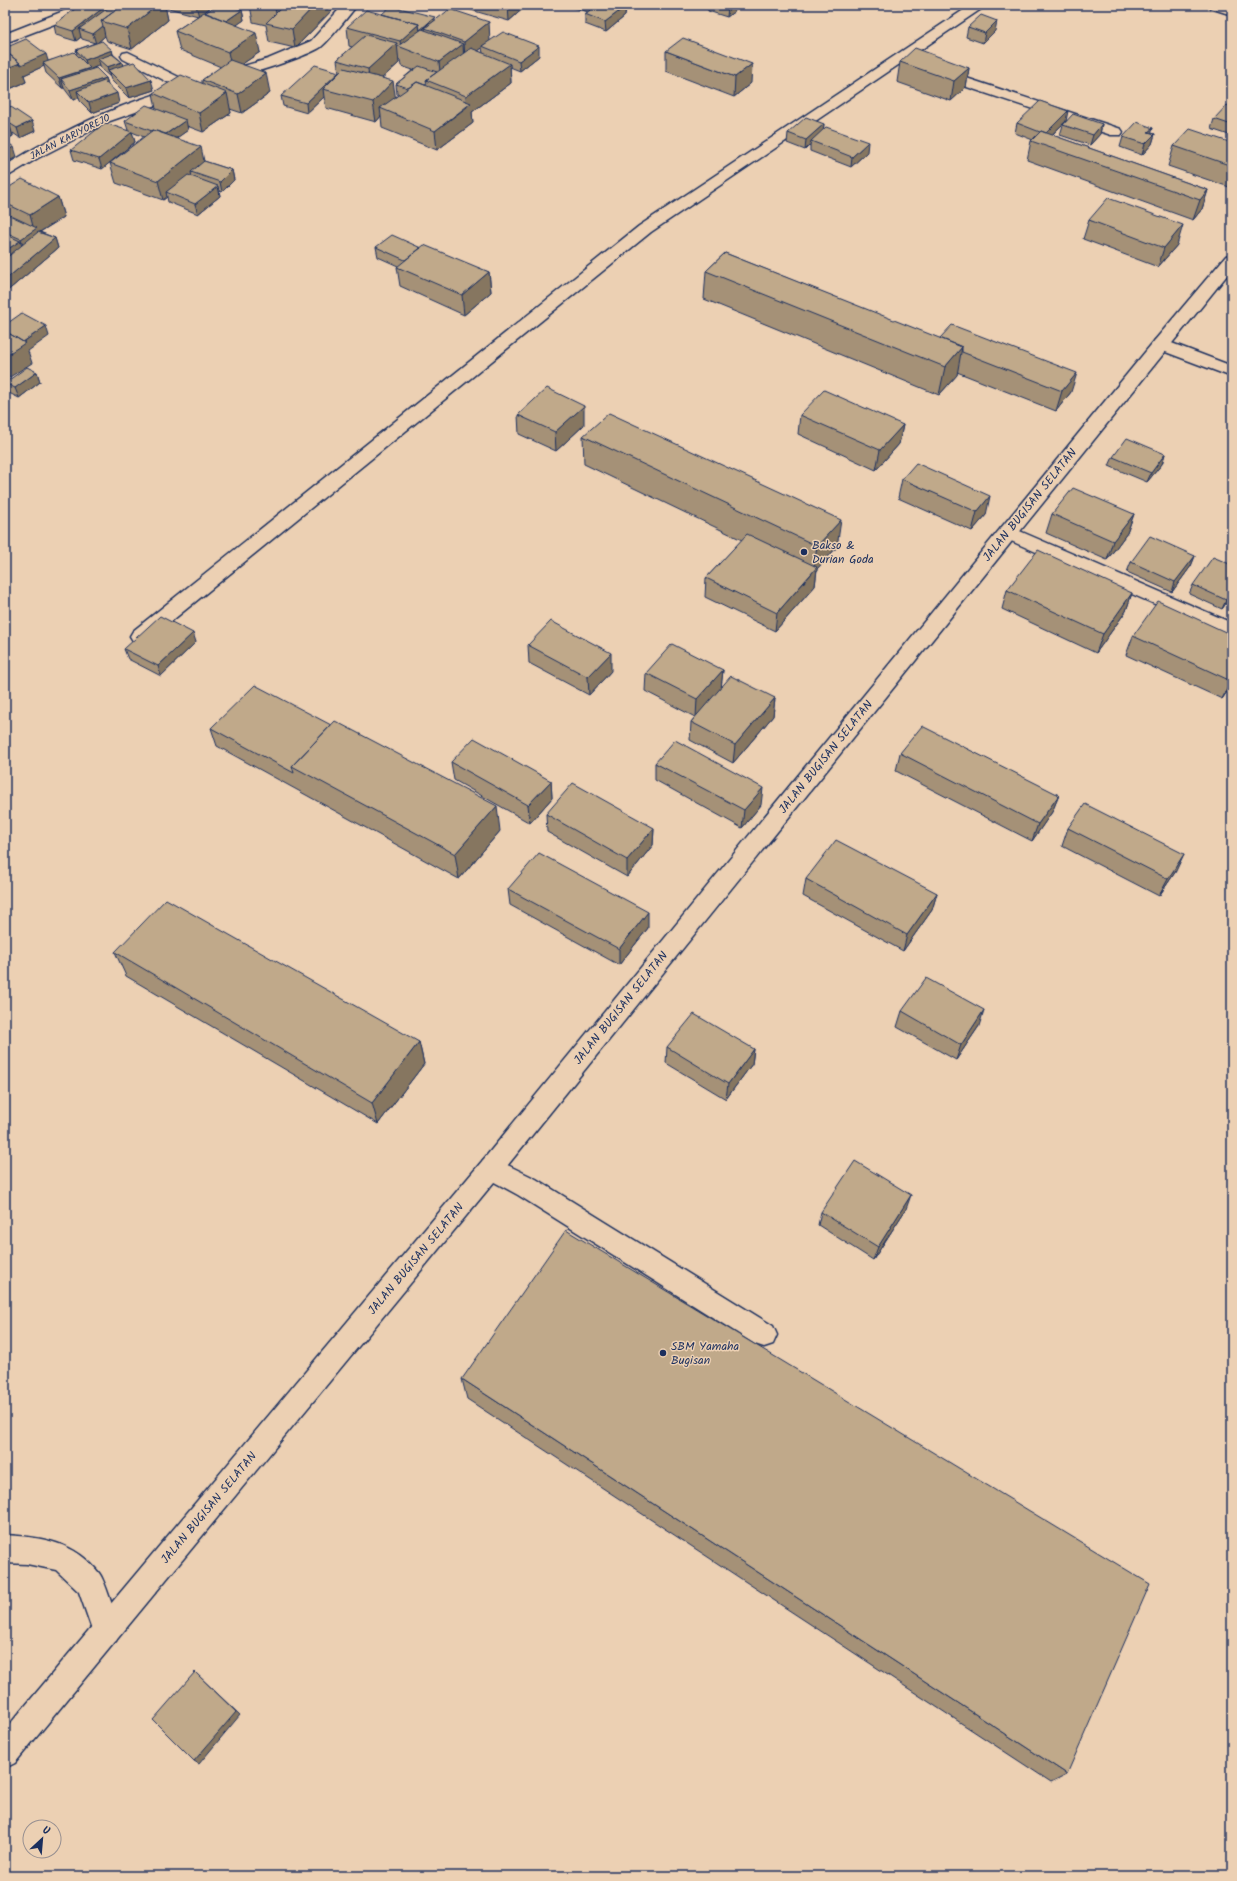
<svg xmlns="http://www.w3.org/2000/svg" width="1237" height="1881" font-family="Kalam,sans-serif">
	<rect width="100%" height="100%" fill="#ecd0b3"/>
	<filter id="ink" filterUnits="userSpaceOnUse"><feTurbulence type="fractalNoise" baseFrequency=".025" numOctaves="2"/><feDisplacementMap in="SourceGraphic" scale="8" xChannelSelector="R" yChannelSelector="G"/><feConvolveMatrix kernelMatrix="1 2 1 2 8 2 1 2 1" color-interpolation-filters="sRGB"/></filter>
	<g filter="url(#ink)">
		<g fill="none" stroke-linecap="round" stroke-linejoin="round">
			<defs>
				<path id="lane" d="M 971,5 L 987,5 L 651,232 L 147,641 L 140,643 L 133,641 L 130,636 L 133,631 L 639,226 Z
					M 128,52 L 195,85 L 197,88 L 195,91 L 185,91 L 123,59 L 121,56 L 123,53 Z
					M 939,69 L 1121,129 L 1123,132 L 1121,135 L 1111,135 L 934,76 L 932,73 L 934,70 Z
					M 1161,339 L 1232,366 L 1232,377 L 1155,348 L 1153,344 L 1155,340 Z
					M 491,1157 L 536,1179 L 773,1326 L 777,1335 L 773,1344 L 764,1347 L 755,1344 L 518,1195 L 483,1176 L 479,1168 L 483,1160 Z
					M 5,1535 C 42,1537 75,1542 99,1573 C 106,1582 116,1618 120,1631 L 116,1641 L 106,1645 L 96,1641 L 79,1592 L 56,1570 L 27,1564 L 5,1563 Z"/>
				<path id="street" d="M 79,5 L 98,5 L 96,8 L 5,43 L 5,34 Z
					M 343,5 L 357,5 C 351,13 328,42 321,47 C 308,56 232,82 219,79 L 217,76 L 219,73 L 268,59 L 311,41 Z
					M 1208,5 L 1232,6 L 1232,15 L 1210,8 Z
					M 182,87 L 187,88 L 189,91 L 187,94 L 110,121 L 38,158 L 10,175 L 5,177 L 5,166 C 58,133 121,102 182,87 Z
					M 1008,526 L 1232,623 L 1232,638 L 1002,537 L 999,532 L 1002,527 Z"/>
				<path id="secondary" d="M 1232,254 L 1232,269 L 499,1176 L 15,1763 L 5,1768 L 5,1730 L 483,1160 L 1155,340 L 1226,256 Z"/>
			</defs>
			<use href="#lane" stroke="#1b2f5e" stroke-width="3"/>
			<use href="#street" stroke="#1b2f5e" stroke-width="3"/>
			<use href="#secondary" stroke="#1b2f5e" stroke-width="3"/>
			<use href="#lane" fill="#ecd0b3" fill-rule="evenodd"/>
			<use href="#street" fill="#ecd0b3" fill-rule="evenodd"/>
			<use href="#secondary" fill="#ecd0b3" fill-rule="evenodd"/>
		</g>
		<path fill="#a59177" stroke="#1b2f5e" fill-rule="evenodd" d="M 80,5 L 213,5 L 204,13 L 205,13 L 242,10 L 244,20 L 236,25 L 260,52 L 242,64 L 270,93 L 242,113 L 230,109 L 231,113 L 203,132 L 187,126 L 188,130 L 176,138 L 204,161 L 232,170 L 234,180 L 222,192 L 219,191 L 220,196 L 198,214 L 168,202 L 167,197 L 163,200 L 116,183 L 110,163 L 144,137 L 132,132 L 135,142 L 102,169 L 74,160 L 71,150 L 128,130 L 125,121 L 156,109 L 153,93 L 202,84 L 202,80 L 221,67 L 180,50 L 175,31 L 198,16 L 165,7 L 168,20 L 132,49 L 107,41 L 105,36 L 97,43 L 112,50 L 113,54 L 122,62 L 122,65 L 154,90 L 129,98 L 111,80 L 110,77 L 101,69 L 100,65 L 91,69 L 106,78 L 108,84 L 119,103 L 92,113 L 80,101 L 79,98 L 73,100 L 64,88 L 62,88 L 46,73 L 44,66 L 24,75 L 26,82 L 5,91 L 5,48 L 48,61 L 77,54 L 76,50 L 95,43 L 82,39 L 81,37 L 76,41 L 56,35 L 54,25 Z
			M 250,5 L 337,5 L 295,48 L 269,42 L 266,25 L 253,22 Z
			M 457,5 L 527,5 L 509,21 L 457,6 Z
			M 566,5 L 622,5 L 626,6 L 625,16 L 606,32 L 585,24 L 585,14 L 588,12 Z
			M 708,5 L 740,5 L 740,7 L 727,17 L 708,11 Z
			M 382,14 L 435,20 L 490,41 L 539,56 L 520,71 L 510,67 L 511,83 L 472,112 L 473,123 L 437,150 L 382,128 L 381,116 L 376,122 L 326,108 L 324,97 L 307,113 L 283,106 L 281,96 L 339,72 L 337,60 L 352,47 L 349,46 L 347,27 ZM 482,48 L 483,53 L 478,51 ZM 398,59 L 400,60 L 401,66 L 413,70 L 396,84 L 397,94 L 399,95 L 395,97 L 382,78 L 399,63 Z
			M 968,27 L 995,31 L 983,43 L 966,37 Z
			M 666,51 L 751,83 L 734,97 L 666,71 Z
			M 900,62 L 969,68 L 966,87 L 951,101 L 897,82 Z
			M 5,103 L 35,131 L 20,138 L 13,133 L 13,136 L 5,140 Z
			M 1232,107 L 1232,136 L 1211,129 L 1214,119 Z
			M 1066,121 L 1052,135 L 1208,190 L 1202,209 L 1193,220 L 1027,160 L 1031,141 L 1033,140 L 1015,133 L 1017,123 Z
			M 824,124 L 823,129 L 867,152 L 851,167 L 810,151 L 810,145 L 805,150 L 787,143 L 788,133 Z
			M 1102,124 L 1100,134 L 1090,145 L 1060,135 L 1063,125 Z
			M 1153,128 L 1151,133 L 1155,134 L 1152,144 L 1142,155 L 1120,147 L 1123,137 Z
			M 1232,143 L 1232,188 L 1168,166 L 1174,146 Z
			M 5,190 L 58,197 L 64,217 L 40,232 L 55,238 L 58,248 L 5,293 Z
			M 1089,220 L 1177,245 L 1158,267 L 1083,239 Z
			M 376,247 L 421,248 L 489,272 L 491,292 L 464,315 L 400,286 L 397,267 L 398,266 L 378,257 Z
			M 725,253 L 1071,392 L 1056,411 L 957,372 L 957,375 L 939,395 L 704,299 L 706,271 Z
			M 37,372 L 40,382 L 19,398 L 9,393 L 5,383 Z
			M 518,415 L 584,425 L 556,451 L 519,434 Z
			M 800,415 L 903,425 L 899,444 L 876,470 L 798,434 Z
			M 583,436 L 837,547 L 817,569 L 815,586 L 775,631 L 705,597 L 706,578 L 742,540 L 584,464 Z
			M 1165,454 L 1162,464 L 1147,482 L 1109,466 L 1113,457 Z
			M 902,479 L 986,515 L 972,531 L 898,498 Z
			M 1052,514 L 1134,514 L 1127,533 L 1107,560 L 1046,533 Z
			M 1232,522 L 1232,535 L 1228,533 Z
			M 1195,556 L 1191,566 L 1172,592 L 1127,572 L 1131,562 Z
			M 1193,585 L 1232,595 L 1222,609 L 1189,594 Z
			M 1007,590 L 1132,593 L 1126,611 L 1096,653 L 1002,609 Z
			M 1232,635 L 1232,685 L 1222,699 L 1126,655 L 1133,636 Z
			M 196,642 L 161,676 L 128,659 L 124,649 Z
			M 528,645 L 611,671 L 589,695 L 529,663 Z
			M 723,670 L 721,687 L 775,698 L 773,716 L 733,763 L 690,740 L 691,722 L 695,717 L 645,691 L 646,673 Z
			M 211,728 L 500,831 L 459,879 L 217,746 Z
			M 900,753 L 1059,795 L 1052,812 L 1032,841 L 896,771 Z
			M 451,762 L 551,781 L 552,798 L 530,823 L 454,780 Z
			M 655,763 L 761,805 L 742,828 L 655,780 Z
			M 546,814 L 654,828 L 653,845 L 627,877 L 547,832 Z
			M 1068,828 L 1176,871 L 1159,896 L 1062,846 Z
			M 806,879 L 937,893 L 932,910 L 903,951 L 803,896 Z
			M 508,889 L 648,928 L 619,965 L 510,905 Z
			M 115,952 L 419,1042 L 424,1064 L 378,1124 L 126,976 Z
			M 902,1011 L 979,1026 L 956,1060 L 897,1027 Z
			M 667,1047 L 754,1049 L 752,1064 L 726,1099 L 666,1063 Z
			M 906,1209 L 873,1260 L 818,1225 L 821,1212 Z
			M 462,1379 L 1067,1774 L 1051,1782 L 467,1399 Z"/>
		<path fill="#867661" stroke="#1b2f5e" d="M 107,5 L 117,5 L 79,29 L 81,37 L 76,41 L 73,31 Z
			M 158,5 L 165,5 L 168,20 L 132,49 L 127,29 Z
			M 196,5 L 213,5 L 199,17 Z
			M 278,5 L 301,5 L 278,25 L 275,8 Z
			M 315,5 L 337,5 L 295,48 L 292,29 Z
			M 508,5 L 527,5 L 509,21 Z
			M 730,5 L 740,5 L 740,7 L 727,17 L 728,7 Z
			M 626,6 L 625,16 L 606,32 L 605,22 Z
			M 242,10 L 244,20 L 224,34 L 222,24 Z
			M 435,17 L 435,27 L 425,28 L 426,37 L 421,31 Z
			M 997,21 L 995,31 L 983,43 L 985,33 Z
			M 489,22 L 490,42 L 482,46 L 482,48 L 465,61 L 464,42 Z
			M 419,24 L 421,43 L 401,47 L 400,41 Z
			M 103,26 L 105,36 L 96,44 L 93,34 Z
			M 256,33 L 260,52 L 232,71 L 228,52 Z
			M 397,43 L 399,63 L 370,89 L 368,69 Z
			M 463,44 L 464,64 L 441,81 L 439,62 Z
			M 539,46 L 539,56 L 520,71 L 519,61 Z
			M 112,50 L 114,60 L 98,59 L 100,65 L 91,69 L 93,78 L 61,79 L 64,88 L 62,88 L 59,78 L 88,69 L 85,60 Z
			M 46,54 L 49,64 L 43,63 L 44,66 L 24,75 L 26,82 L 5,91 L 5,69 L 20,63 Z
			M 122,62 L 124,72 L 108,70 L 110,77 L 107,67 Z
			M 510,64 L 511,83 L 472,112 L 473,123 L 437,150 L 435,131 L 467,107 L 466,96 Z
			M 752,64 L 751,83 L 734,97 L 735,77 Z
			M 969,68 L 966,87 L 951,101 L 954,81 Z
			M 339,72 L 340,82 L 323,89 L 324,97 L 307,113 L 306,103 Z
			M 266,73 L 270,93 L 242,113 L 238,94 Z
			M 106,78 L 109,88 L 77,91 L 79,98 L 73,100 L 70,90 Z
			M 151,80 L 154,90 L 129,98 L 126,88 Z
			M 393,81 L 396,101 L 380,108 L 381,116 L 376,122 L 373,102 Z
			M 117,93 L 119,103 L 92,113 L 89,103 Z
			M 227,93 L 231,113 L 203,132 L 199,113 Z
			M 1068,111 L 1066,121 L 1043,143 L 1045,133 Z
			M 7,116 L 13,136 L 5,140 L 5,117 Z
			M 186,120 L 188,130 L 167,145 L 165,135 Z
			M 32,121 L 35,131 L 20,138 L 17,128 Z
			M 824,124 L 823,134 L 811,141 L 810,145 L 805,150 L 806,140 Z
			M 1102,124 L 1100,134 L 1090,145 L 1093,135 Z
			M 1153,128 L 1150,138 L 1148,132 Z
			M 132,132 L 135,142 L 102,169 L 99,159 Z
			M 1155,134 L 1152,144 L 1142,155 L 1145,144 Z
			M 868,142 L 867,152 L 851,167 L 852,157 Z
			M 14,147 L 17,157 L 5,163 L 5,151 Z
			M 201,147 L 205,166 L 191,172 L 192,177 L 166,192 L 167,197 L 163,200 L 158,181 Z
			M 232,170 L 234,180 L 222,192 L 220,182 Z
			M 218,186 L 220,196 L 198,214 L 195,204 Z
			M 1208,190 L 1202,209 L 1193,220 L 1200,200 Z
			M 58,197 L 64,217 L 38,233 L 24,249 L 21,239 L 34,230 L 30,215 Z
			M 1183,225 L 1177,245 L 1158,267 L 1164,248 Z
			M 55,238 L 58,248 L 5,293 L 5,280 Z
			M 20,241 L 24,251 L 5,264 L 5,251 Z
			M 489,272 L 491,292 L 464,315 L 462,295 Z
			M 46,326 L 49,336 L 28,351 L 32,363 L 5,380 L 5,356 L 22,343 Z
			M 962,347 L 957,375 L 939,395 L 945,367 Z
			M 37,372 L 40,382 L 19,398 L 15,388 Z
			M 1077,373 L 1071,392 L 1056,411 L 1062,391 Z
			M 584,406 L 584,425 L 556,451 L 555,432 Z
			M 903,425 L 899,444 L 876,470 L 880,450 Z
			M 1165,454 L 1162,464 L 1147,482 L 1151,473 Z
			M 990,496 L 986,515 L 972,531 L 977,512 Z
			M 1134,514 L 1127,533 L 1107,560 L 1113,541 Z
			M 841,520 L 837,547 L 817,569 L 815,586 L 775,631 L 777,613 L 813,572 L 817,546 Z
			M 1195,556 L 1191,566 L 1172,592 L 1175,582 Z
			M 1232,591 L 1232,595 L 1222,609 L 1226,600 Z
			M 1132,593 L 1126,611 L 1096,653 L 1103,634 Z
			M 193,633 L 196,642 L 161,676 L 158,666 Z
			M 611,653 L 611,671 L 589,695 L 588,677 Z
			M 723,670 L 721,689 L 696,717 L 697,699 Z
			M 1232,679 L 1232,685 L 1222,699 Z
			M 775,698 L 773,716 L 733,763 L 735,745 Z
			M 551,781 L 552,798 L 530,823 L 528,805 Z
			M 763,788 L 761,805 L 742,828 L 744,810 Z
			M 1059,795 L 1052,812 L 1032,841 L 1038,824 Z
			M 497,806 L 500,831 L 459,879 L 455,854 Z
			M 654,828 L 653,845 L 627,877 L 627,860 Z
			M 1184,854 L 1176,871 L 1159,896 L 1168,879 Z
			M 937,893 L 932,910 L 903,951 L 907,935 Z
			M 648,912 L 648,928 L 619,965 L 619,949 Z
			M 984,1010 L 979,1026 L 956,1060 L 961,1045 Z
			M 419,1042 L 424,1064 L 378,1124 L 372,1103 Z
			M 754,1049 L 752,1064 L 726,1099 L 728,1084 Z
			M 911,1195 L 906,1209 L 873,1260 L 878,1247 Z
			M 195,1672 L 199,1676 L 240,1715 L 199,1764 L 194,1761 Z"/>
		<path fill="#c0a98a" stroke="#1b2f5e" d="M 80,5 L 107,5 L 73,31 L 54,25 Z
			M 112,5 L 123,5 L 101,21 L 103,26 L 93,34 L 79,29 Z
			M 123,5 L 158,5 L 127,29 L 101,21 Z
			M 217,5 L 229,5 L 242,10 L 226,21 L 205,13 Z
			M 261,5 L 278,5 L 275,8 Z
			M 284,5 L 315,5 L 292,29 L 266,23 Z
			M 597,5 L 622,5 L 626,6 L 605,22 L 585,14 Z
			M 721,5 L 730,5 L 728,7 Z
			M 391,6 L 435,17 L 420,30 L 419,24 L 382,14 Z
			M 450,9 L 489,22 L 464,42 L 425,28 Z
			M 366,10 L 419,24 L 400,41 L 347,27 Z
			M 204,12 L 256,33 L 228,52 L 175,31 Z
			M 981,15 L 997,21 L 985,33 L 968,27 Z
			M 422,29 L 463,44 L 439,62 L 398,46 Z
			M 503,32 L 539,46 L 519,61 L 482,46 Z
			M 366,35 L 397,43 L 368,69 L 337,60 Z
			M 683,38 L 752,64 L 735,77 L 666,51 Z
			M 26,39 L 46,54 L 21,65 L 20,63 L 5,51 L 5,48 Z
			M 102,41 L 112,50 L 85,60 L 76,50 Z
			M 471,48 L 510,64 L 466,96 L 426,80 Z
			M 915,48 L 969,68 L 954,81 L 900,62 Z
			M 5,51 L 20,63 L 5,69 Z
			M 74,52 L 90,68 L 59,78 L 43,63 Z
			M 112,54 L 122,62 L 107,67 L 98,59 Z
			M 230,60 L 266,73 L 238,94 L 202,80 Z
			M 134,62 L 151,80 L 126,88 L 108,70 Z
			M 315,65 L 339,72 L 306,103 L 281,96 Z
			M 419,66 L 437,72 L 426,80 L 427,84 L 425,85 L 417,82 L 408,88 L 396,84 Z
			M 96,68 L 106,78 L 70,90 L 61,79 Z
			M 344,68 L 393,81 L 373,102 L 323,89 Z
			M 181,75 L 227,93 L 199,113 L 153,93 Z
			M 104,81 L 117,93 L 89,103 L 77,91 Z
			M 417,82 L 471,103 L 435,131 L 380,108 Z
			M 1040,101 L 1068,111 L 1046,133 L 1041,131 L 1040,132 L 1017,123 Z
			M 5,103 L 32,121 L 17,128 L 9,123 L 7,116 L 5,115 Z
			M 146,105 L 186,120 L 166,134 L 153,130 L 152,131 L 125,121 Z
			M 1227,105 L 1232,107 L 1232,125 L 1214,119 Z
			M 1073,114 L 1102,124 L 1093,135 L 1063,125 Z
			M 806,117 L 824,124 L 806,140 L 788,133 Z
			M 1137,122 L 1153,128 L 1148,132 L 1155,134 L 1145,144 L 1123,137 Z
			M 105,123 L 132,132 L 99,159 L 71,150 Z
			M 826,127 L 868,142 L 852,157 L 811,141 Z
			M 1190,129 L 1232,143 L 1232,166 L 1174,146 Z
			M 153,130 L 201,147 L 158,181 L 110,163 Z
			M 1041,131 L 1208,190 L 1200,200 L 1031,141 Z
			M 5,141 L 14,147 L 5,151 Z
			M 204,161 L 232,170 L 220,182 L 191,172 Z
			M 188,175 L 218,186 L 195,204 L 166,192 Z
			M 22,179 L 58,197 L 30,215 L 5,203 L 5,190 Z
			M 1108,198 L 1183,225 L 1164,248 L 1089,220 Z
			M 5,213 L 37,228 L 21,239 L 5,232 Z
			M 38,232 L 55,238 L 5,280 L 5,259 Z
			M 5,234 L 20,241 L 5,251 Z
			M 392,235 L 421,248 L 405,260 L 376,247 Z
			M 424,245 L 489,272 L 462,295 L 397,267 Z
			M 725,253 L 962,347 L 945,367 L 706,271 Z
			M 22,313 L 46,326 L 23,342 L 5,331 L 5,325 Z
			M 952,325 L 1077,373 L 1062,391 L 962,352 L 962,347 L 940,338 Z
			M 5,331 L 25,343 L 5,356 Z
			M 27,367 L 37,372 L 15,388 L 5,383 Z
			M 547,388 L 584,406 L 555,432 L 518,415 Z
			M 824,390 L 903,425 L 880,450 L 800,415 Z
			M 609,413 L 841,520 L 817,546 L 583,436 Z
			M 1127,438 L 1165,454 L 1151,473 L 1113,457 Z
			M 916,463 L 990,496 L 977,512 L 902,479 Z
			M 1073,488 L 1134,514 L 1113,541 L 1052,514 Z
			M 747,534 L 817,567 L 777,613 L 706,578 Z
			M 1150,536 L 1195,556 L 1175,582 L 1131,562 Z
			M 1038,550 L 1132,593 L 1103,634 L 1007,590 Z
			M 1213,557 L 1232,565 L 1232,591 L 1226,600 L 1193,585 Z
			M 1158,601 L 1232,635 L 1232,679 L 1231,681 L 1133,636 Z
			M 160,616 L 193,633 L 158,666 L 124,649 Z
			M 551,621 L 611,653 L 588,677 L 528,645 Z
			M 672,644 L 723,670 L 697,699 L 646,673 Z
			M 731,676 L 775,698 L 735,745 L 691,722 Z
			M 255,685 L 331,725 L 292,766 L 294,773 L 211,728 Z
			M 335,721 L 497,806 L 455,854 L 292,766 Z
			M 922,726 L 1059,795 L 1038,824 L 900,753 Z
			M 474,738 L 551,781 L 528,805 L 451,762 Z
			M 675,740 L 763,788 L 744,810 L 655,763 Z
			M 573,783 L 654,828 L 627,860 L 546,814 Z
			M 1085,804 L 1184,854 L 1168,879 L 1068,828 Z
			M 836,840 L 937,893 L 907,935 L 806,879 Z
			M 539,853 L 648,912 L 619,949 L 508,889 Z
			M 166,899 L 419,1042 L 372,1103 L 115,952 Z
			M 926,978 L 984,1010 L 961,1045 L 902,1011 Z
			M 694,1014 L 754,1049 L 728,1084 L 667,1047 Z
			M 855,1161 L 911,1195 L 878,1247 L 821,1212 Z
			M 566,1230 L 1150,1584 L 1067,1774 L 462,1379 Z
			M 195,1672 L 236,1712 L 194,1761 L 153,1720 Z"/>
	</g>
	<g fill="#1b2f5e" stroke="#ecd0b3" stroke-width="1.5">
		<circle cx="804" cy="552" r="4"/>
		<circle cx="663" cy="1353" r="4"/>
	</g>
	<g text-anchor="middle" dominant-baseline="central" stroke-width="3" stroke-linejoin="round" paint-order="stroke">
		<g font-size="10" fill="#1b2f5e" stroke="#ecd0b3">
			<text transform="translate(70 137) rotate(-27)">JALAN KARIYOREJO</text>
		</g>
		<g font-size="12" fill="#1b2f5e" stroke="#ecd0b3">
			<text transform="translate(1030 505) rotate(-51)">JALAN BUGISAN SELATAN</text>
			<text transform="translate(826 757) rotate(-51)">JALAN BUGISAN SELATAN</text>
			<text transform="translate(621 1008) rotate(-51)">JALAN BUGISAN SELATAN</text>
			<text transform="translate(416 1259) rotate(-50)">JALAN BUGISAN SELATAN</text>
			<text transform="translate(209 1508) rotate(-50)">JALAN BUGISAN SELATAN</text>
		</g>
		<g font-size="12" fill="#1b2f5e" stroke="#ecd0b3" text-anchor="start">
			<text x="812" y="545">Bakso &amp;<tspan x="812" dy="14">Durian Goda</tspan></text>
			<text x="671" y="1346">SBM Yamaha<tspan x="671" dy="14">Bugisan</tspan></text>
		</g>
	</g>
	<rect width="1237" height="1881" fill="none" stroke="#ecd0b3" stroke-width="20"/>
	<rect x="10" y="10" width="1217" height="1861" fill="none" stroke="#1b2f5e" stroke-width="1.5" filter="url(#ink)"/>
	<g transform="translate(42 1839) rotate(26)"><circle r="19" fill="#ecd0b3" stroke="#989091"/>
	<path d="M0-3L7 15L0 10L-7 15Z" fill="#1b2f5e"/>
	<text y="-6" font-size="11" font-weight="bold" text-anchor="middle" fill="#1b2f5e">U</text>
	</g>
</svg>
